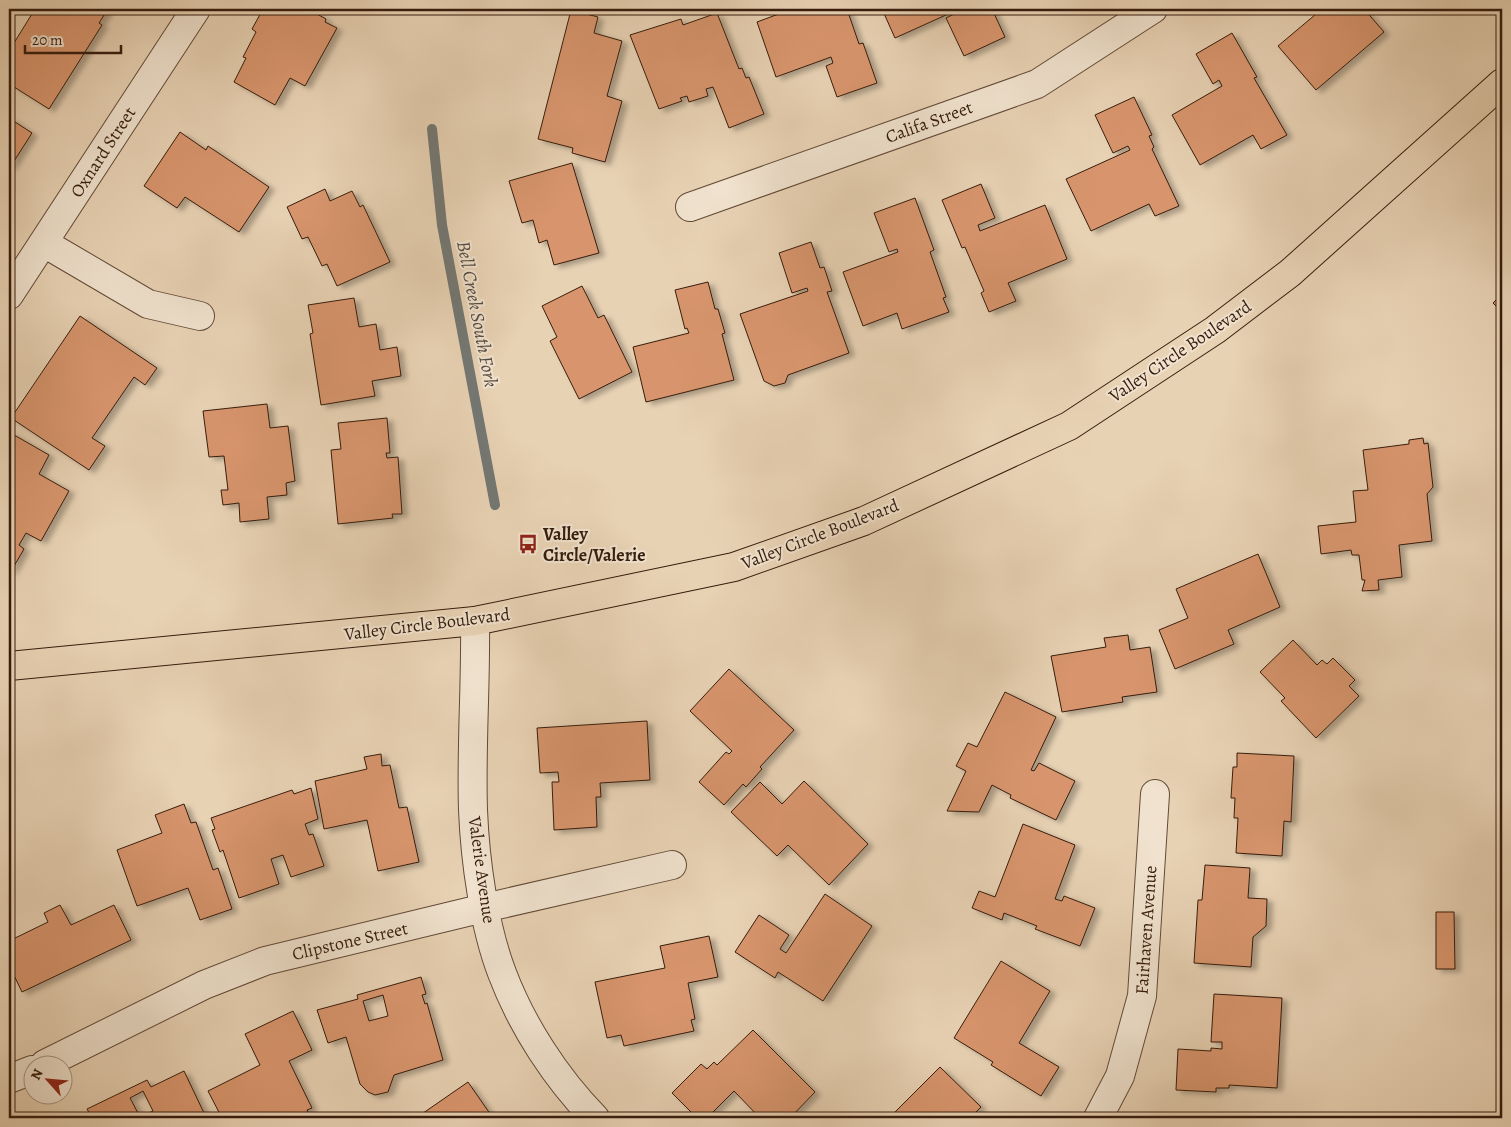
<svg xmlns="http://www.w3.org/2000/svg" width="1511" height="1127" font-family="Alegreya,serif">
	<defs>
		<filter id="shadow"><feDropShadow dx="5.5" dy="3" stdDeviation="2.5" flood-color="#0004"/></filter>
	</defs>
	<rect width="100%" height="100%" fill="#e8d2b4"/>
	<filter id="stains"><feTurbulence type="fractalNoise" baseFrequency=".004" numOctaves="4"/><feColorMatrix values="0 0 0 0 .2 0 0 0 0 .09 0 0 0 0 .02 0 0 0 .5 -.17"/></filter>
	<radialGradient id="worn" r=".72"><stop offset=".6" stop-color="#630" stop-opacity="0"/><stop offset="1" stop-color="#630" stop-opacity=".3"/></radialGradient>
	<g fill="none" stroke-linecap="round" stroke-linejoin="round">
		<path stroke="#737874" stroke-width="10" d="M 432,129 L 442,225 L 495,505"/>
	</g>
	<path fill="#d8956d" stroke="#361c0d" fill-rule="evenodd" filter="url(#shadow)" d="M 35,9 L 108,9 L 99,23 L 102,25 L 49,109 L 14,87 L 9,80 L 9,51 Z
		M 263,9 L 308,9 L 326,19 L 325,22 L 337,28 L 305,86 L 290,78 L 275,105 L 234,82 L 246,58 L 243,57 L 256,32 L 252,29 Z
		M 792,9 L 847,9 L 859,44 L 863,43 L 877,83 L 837,97 L 826,66 L 833,63 L 831,57 L 776,77 L 757,22 Z
		M 882,9 L 992,9 L 1005,37 L 964,56 L 946,18 L 958,12 L 957,10 L 895,38 Z
		M 1322,9 L 1364,9 L 1384,32 L 1316,90 L 1278,46 Z
		M 571,10 L 598,17 L 594,33 L 622,41 L 607,96 L 622,101 L 605,162 L 572,153 L 573,148 L 538,139 Z
		M 717,13 L 739,69 L 742,68 L 746,78 L 749,77 L 764,114 L 729,128 L 713,87 L 706,89 L 708,96 L 689,102 L 687,96 L 680,98 L 682,101 L 659,109 L 630,35 L 681,19 L 683,25 Z
		M 1232,33 L 1257,77 L 1254,78 L 1287,135 L 1261,149 L 1253,135 L 1200,165 L 1172,115 L 1222,86 L 1219,80 L 1213,84 L 1196,54 Z
		M 1134,97 L 1152,135 L 1149,136 L 1154,147 L 1152,149 L 1179,206 L 1155,216 L 1149,204 L 1091,231 L 1066,179 L 1130,150 L 1128,146 L 1113,153 L 1095,115 Z
		M 9,118 L 32,133 L 9,169 Z
		M 180,132 L 206,150 L 208,146 L 269,187 L 239,232 L 185,197 L 177,208 L 144,186 Z
		M 572,163 L 599,253 L 554,265 L 547,240 L 539,243 L 533,220 L 522,223 L 509,181 Z
		M 981,184 L 995,218 L 978,225 L 980,231 L 1045,205 L 1067,259 L 1008,283 L 1016,301 L 989,312 L 981,293 L 984,291 L 965,247 L 962,248 L 942,200 Z
		M 325,189 L 330,201 L 352,191 L 360,207 L 363,205 L 390,262 L 337,286 L 327,264 L 322,266 L 308,237 L 302,239 L 287,207 Z
		M 915,198 L 934,250 L 930,252 L 946,297 L 943,298 L 949,312 L 902,329 L 897,313 L 863,326 L 843,272 L 898,252 L 897,249 L 889,252 L 874,213 Z
		M 811,242 L 820,268 L 824,267 L 832,291 L 827,292 L 849,353 L 788,375 L 785,383 L 774,386 L 764,381 L 740,314 L 808,291 L 807,288 L 792,293 L 779,253 Z
		M 708,282 L 715,309 L 718,309 L 725,333 L 722,334 L 734,380 L 646,402 L 633,347 L 689,333 L 687,328 L 685,329 L 675,290 Z
		M 582,286 L 598,318 L 604,315 L 632,372 L 579,399 L 550,341 L 557,337 L 542,306 Z
		M 1502,294 L 1502,312 L 1493,303 Z
		M 354,298 L 359,327 L 376,324 L 380,350 L 397,347 L 401,376 L 372,381 L 375,396 L 321,405 L 310,334 L 313,333 L 308,305 Z
		M 80,316 L 157,368 L 145,385 L 134,377 L 92,438 L 105,446 L 89,470 L 11,418 Z
		M 267,404 L 270,428 L 288,426 L 295,481 L 286,483 L 287,495 L 267,497 L 269,519 L 240,522 L 239,503 L 223,505 L 221,490 L 228,490 L 224,456 L 209,457 L 203,411 Z
		M 387,418 L 390,453 L 386,453 L 387,458 L 398,457 L 402,514 L 392,514 L 393,518 L 338,524 L 331,450 L 341,449 L 338,423 Z
		M 9,432 L 49,455 L 39,474 L 69,491 L 41,541 L 26,533 L 19,545 L 24,549 L 10,573 Z
		M 1423,438 L 1424,444 L 1428,443 L 1433,487 L 1427,494 L 1432,541 L 1399,545 L 1402,577 L 1378,580 L 1379,590 L 1362,591 L 1365,580 L 1362,580 L 1359,555 L 1352,555 L 1351,550 L 1321,554 L 1318,526 L 1356,522 L 1353,491 L 1368,490 L 1363,450 L 1409,444 L 1409,440 Z
		M 1258,554 L 1280,607 L 1228,630 L 1234,644 L 1175,669 L 1159,630 L 1188,618 L 1176,589 Z
		M 1128,635 L 1130,650 L 1150,647 L 1157,692 L 1122,697 L 1123,702 L 1062,712 L 1051,656 L 1106,647 L 1104,638 Z
		M 1293,640 L 1317,665 L 1322,660 L 1327,664 L 1333,658 L 1355,680 L 1349,686 L 1359,696 L 1316,738 L 1281,701 L 1285,698 L 1260,672 Z
		M 729,669 L 794,730 L 760,767 L 762,769 L 746,787 L 743,784 L 724,805 L 699,782 L 726,752 L 729,754 L 732,751 L 690,711 Z
		M 1005,692 L 1056,717 L 1031,770 L 1034,771 L 1039,763 L 1075,781 L 1056,820 L 1010,798 L 1011,795 L 992,785 L 979,812 L 947,811 L 966,771 L 956,766 L 968,743 L 977,747 Z
		M 647,721 L 650,780 L 600,783 L 601,797 L 596,797 L 597,827 L 554,830 L 552,782 L 559,782 L 558,772 L 540,773 L 537,728 Z
		M 1237,753 L 1294,756 L 1291,822 L 1284,821 L 1282,856 L 1236,853 L 1238,818 L 1234,818 L 1235,798 L 1231,798 L 1233,767 L 1237,767 Z
		M 381,754 L 382,766 L 390,765 L 399,808 L 407,807 L 419,862 L 378,871 L 367,820 L 324,829 L 315,781 L 367,769 L 364,757 Z
		M 804,781 L 868,844 L 829,885 L 788,845 L 777,856 L 731,812 L 760,782 L 782,804 Z
		M 311,788 L 318,819 L 305,824 L 309,835 L 313,834 L 324,866 L 291,877 L 283,855 L 271,859 L 279,884 L 239,898 L 223,850 L 220,852 L 212,830 L 215,829 L 211,818 L 292,790 L 294,794 Z
		M 184,804 L 191,823 L 196,822 L 213,870 L 218,868 L 232,909 L 200,920 L 188,888 L 137,906 L 117,850 L 162,833 L 155,815 Z
		M 1023,824 L 1075,845 L 1055,899 L 1062,901 L 1064,896 L 1095,908 L 1080,946 L 1035,929 L 1037,926 L 1004,913 L 1002,920 L 972,908 L 979,891 L 995,897 Z
		M 1205,865 L 1250,868 L 1248,898 L 1267,899 L 1266,926 L 1253,937 L 1251,967 L 1194,963 L 1198,900 L 1202,900 Z
		M 825,894 L 872,926 L 823,1001 L 778,972 L 775,978 L 735,952 L 759,915 L 789,935 L 780,949 L 786,953 Z
		M 60,905 L 71,925 L 114,905 L 131,940 L 22,992 L 9,965 L 9,941 L 48,922 L 44,913 Z
		M 1436,912 L 1454,912 L 1455,969 L 1436,969 Z
		M 709,936 L 718,977 L 688,983 L 695,1019 L 691,1020 L 694,1031 L 624,1046 L 621,1035 L 607,1038 L 595,982 L 665,968 L 660,946 Z
		M 1502,941 L 1502,963 L 1499,963 Z
		M 1001,961 L 1050,991 L 1019,1043 L 1059,1067 L 1041,1096 L 991,1065 L 993,1062 L 954,1038 Z
		M 421,977 L 426,994 L 422,995 L 425,1004 L 427,1003 L 443,1060 L 394,1075 L 388,1092 L 375,1095 L 368,1092 L 360,1084 L 346,1037 L 328,1043 L 317,1010 L 358,999 L 357,995 ZM 383,995 L 388,1016 L 369,1021 L 363,1001 Z
		M 1214,994 L 1282,998 L 1277,1088 L 1229,1085 L 1229,1088 L 1216,1088 L 1216,1092 L 1176,1090 L 1178,1049 L 1211,1051 L 1211,1048 L 1222,1049 L 1222,1042 L 1211,1042 Z
		M 293,1011 L 312,1050 L 289,1061 L 312,1108 L 307,1110 L 311,1118 L 222,1118 L 208,1091 L 260,1065 L 245,1034 Z
		M 753,1030 L 815,1092 L 790,1118 L 760,1118 L 734,1091 L 707,1118 L 697,1118 L 672,1093 L 701,1064 L 707,1069 L 714,1062 L 717,1065 Z
		M 940,1067 L 981,1107 L 970,1118 L 889,1118 Z
		M 184,1071 L 204,1113 L 194,1118 L 92,1118 L 87,1109 L 147,1080 L 151,1087 ZM 143,1091 L 153,1111 L 140,1117 L 130,1098 Z
		M 468,1082 L 493,1118 L 416,1118 Z"/>
	<g fill="none" stroke-linecap="round" stroke-linejoin="round">
		<defs>
			<path id="minor" d="M 690,207 L 1037,84 L 1153,9
				M 44,243 L 148,304 L 200,316
				M 9,295 L 196,9
				M 475,621 C 476,684 471,747 473,810 C 475,860 484,926 502,973 C 522,1026 556,1078 595,1118
				M 45,1064 L 204,985 L 265,961 L 484,908 L 672,865
				M 9,1079 L 32,1070
				M 1098,1118 L 1120,1076 L 1142,996 L 1155,794"/>
			<path id="major" d="M 9,666 L 475,621 L 734,567 L 864,521 L 1069,426 L 1215,330 L 1290,273 L 1502,83"/>
		</defs>
		<use href="#minor" stroke="#624a37" stroke-width="30"/>
		<use href="#major" stroke="#361c0d" stroke-width="30"/>
		<use href="#minor" stroke="#f0e2ce" stroke-width="28"/>
		<use href="#major" stroke="#e8d2b4" stroke-width="28"/>
	</g>
	<defs>
		<symbol id="bus-bare" viewBox="-9 -9 18 18"><path d="M-5-6H5V4H4V6H2V4H-2V6H-4V4H-5ZM-3.5-4V0h7V-4ZM-3.5 1.2v1.5H-2V1.2ZM2 1.2v1.5H3.5V1.2Z" fill="#8f2418" stroke="#f0e2ce" stroke-width="2.5" paint-order="stroke"/></symbol>
	</defs>
	<g fill-rule="evenodd">
		<use href="#bus-bare" x="514" y="530" width="28" height="28"/>
	</g>
	<g text-anchor="middle" dominant-baseline="central" stroke-width="4" stroke-linejoin="round" paint-order="stroke">
		<g font-size="18" fill="#361c0d" stroke="#f0e2ce">
			<text transform="translate(929 122) rotate(-20)">Califa Street</text>
			<text transform="translate(103 152) rotate(-57)">Oxnard Street</text>
			<text transform="translate(1180 351) rotate(-34)">Valley Circle Boulevard</text>
			<text transform="translate(820 534) rotate(-21)">Valley Circle Boulevard</text>
			<text transform="translate(427 624) rotate(-7)">Valley Circle Boulevard</text>
			<text transform="translate(482 870) rotate(82)">Valerie Avenue</text>
			<text transform="translate(1146 930) rotate(-86)">Fairhaven Avenue</text>
			<text transform="translate(350 941) rotate(-13)">Clipstone Street</text>
		</g>
		<g font-size="18" font-weight="bold" fill="#361c0d" stroke="#f0e2ce" text-anchor="start">
			<text x="543" y="534">Valley<tspan x="543" dy="21">Circle/Valerie</tspan></text>
		</g>
		<g font-size="19" font-style="italic" fill="#554a41" stroke="#f0e2ce">
			<text transform="translate(477 314) rotate(79)">Bell Creek South Fork</text>
		</g>
	</g>
	<rect width="1511" height="1127" fill="none" stroke="#e8d2b4" stroke-width="30"/>
	<rect x="10" y="10" width="1491" height="1107" fill="none" stroke="#361c0d" stroke-width="2.5"/>
	<rect x="15" y="15" width="1481" height="1097" fill="none" stroke="#361c0d"/>
	<g transform="translate(48 1080) rotate(297)"><circle r="24" fill="#f0e2ce" stroke="#a69381"/>
	<path d="M0-4L9 19L0 12L-9 19Z" fill="#8f2418"/>
	<text y="-8" font-size="14" font-weight="bold" text-anchor="middle" fill="#361c0d">N</text>
	</g>
	<path d="M25 45v8h96v-8" fill="none" stroke="#361c0d" stroke-width="2.5"/>
	<text x="32" y="45" font-size="15" fill="#361c0d" stroke="#f0e2ce" stroke-width="4" paint-order="stroke">20 m</text>
	<rect width="100%" height="100%" filter="url(#stains)"/>
	<rect width="100%" height="100%" fill="url(#worn)"/>
</svg>
